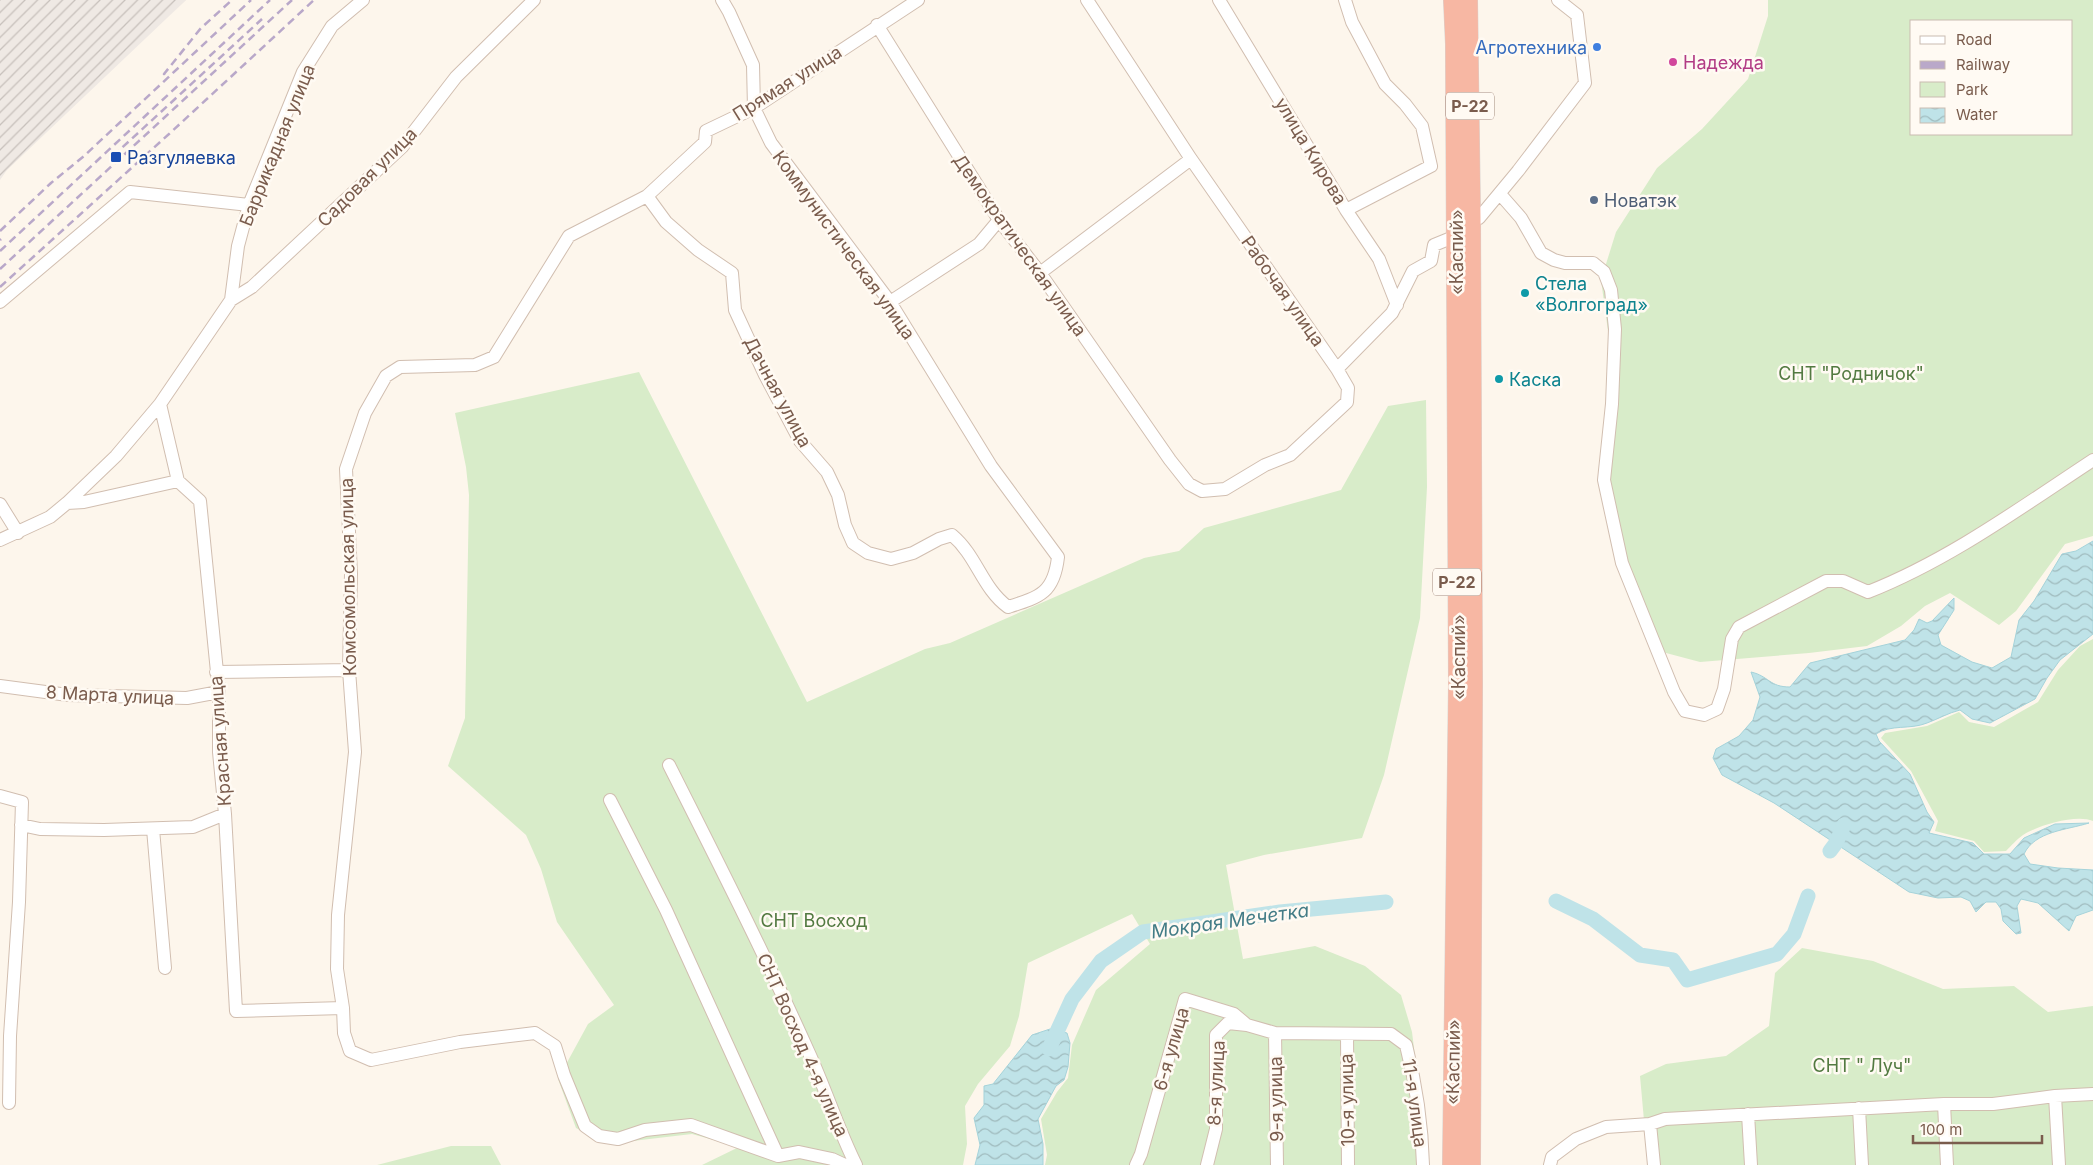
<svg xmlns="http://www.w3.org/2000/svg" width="2093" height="1165" font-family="Inter,sans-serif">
	<defs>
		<pattern id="industrial-furrows" width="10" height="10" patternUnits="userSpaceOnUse" patternTransform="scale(1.25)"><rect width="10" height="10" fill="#efe9e4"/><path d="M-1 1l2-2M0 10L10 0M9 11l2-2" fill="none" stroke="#c7c0bb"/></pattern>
		<pattern id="water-waves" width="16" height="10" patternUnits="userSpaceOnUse" patternTransform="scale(1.25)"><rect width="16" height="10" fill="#bfe3e8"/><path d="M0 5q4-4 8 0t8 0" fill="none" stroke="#a0bbbe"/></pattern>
	</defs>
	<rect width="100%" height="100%" fill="#fdf6ec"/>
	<path fill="url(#industrial-furrows)" d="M 0,0 L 186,0 L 7,170 L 0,180 Z"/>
	<path fill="#d8ecc9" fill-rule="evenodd" d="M 1768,0 L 2093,0 L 2093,536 L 2065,544 L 2016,611 L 1999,625 L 1950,593 L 1925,606 L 1901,626 L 1867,646 L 1809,653 L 1700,662 L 1651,649 L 1611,543 L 1600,479 L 1611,353 L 1601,280 L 1616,232 L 1657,168 L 1702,129 L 1748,79 L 1768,16 ZM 1912,21 L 2072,21 L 2072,134 L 1912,134 Z
		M 639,372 L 807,702 L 925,649 L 950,643 L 1144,558 L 1179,551 L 1204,528 L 1341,490 L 1388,406 L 1426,400 L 1427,487 L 1420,618 L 1384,775 L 1362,838 L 1264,855 L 1226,865 L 1243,959 L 1315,946 L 1365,966 L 1401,995 L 1412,1032 L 1425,1137 L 1426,1165 L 1045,1165 L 1047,1155 L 1041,1119 L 1057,1092 L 1068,1078 L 1072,1045 L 1096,990 L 1150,944 L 1132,914 L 1028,963 L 1019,1016 L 1010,1046 L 978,1084 L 965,1106 L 967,1144 L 963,1165 L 702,1165 L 739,1147 L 692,1134 L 607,1144 L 576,1128 L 558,1079 L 588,1024 L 614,1005 L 557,922 L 541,869 L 526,835 L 448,766 L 465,718 L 469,495 L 466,467 L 455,413 Z
		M 2093,639 L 2093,821 C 2076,814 2039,825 2023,835 C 2017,839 2011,846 2006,851 L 1984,852 L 1974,841 L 1935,831 L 1938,821 L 1911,771 L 1881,738 L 1885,733 L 1927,726 L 1959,712 L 1969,722 L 1994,727 L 2038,702 L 2058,670 L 2080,646 Z
		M 1802,948 L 1873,961 L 1943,989 L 2014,986 L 2048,1012 L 2093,1006 L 2093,1165 L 1648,1165 L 1640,1076 L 1666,1064 L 1726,1056 L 1769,1026 L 1775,973 Z
		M 451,1146 L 491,1146 L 501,1165 L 377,1165 Z"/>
	<path fill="url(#water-waves)" stroke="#a5d3da" d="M 2093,541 L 2093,634 L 2060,660 L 2047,678 L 2035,699 L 1990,723 L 1972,719 L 1960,710 C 1948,713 1938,719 1927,723 C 1910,730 1891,724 1876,734 L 1879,741 L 1910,774 L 1927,812 L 1934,822 L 1929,833 L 1973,843 L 1984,854 L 2010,854 L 2024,838 L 2055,824 L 2089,823 C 2067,830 2035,831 2024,854 L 2030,864 L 2058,868 L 2093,870 L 2093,910 L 2076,916 L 2069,931 L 2038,903 L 2021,899 L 2017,906 L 2021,933 L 2016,934 L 2003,921 L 2001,909 L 1996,902 L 1986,902 L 1976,912 L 1970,901 L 1961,897 L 1938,898 L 1909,892 L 1774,803 L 1722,775 L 1713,758 L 1716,749 L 1739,736 L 1753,720 L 1760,697 L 1751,672 C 1769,676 1769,687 1790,687 L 1810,663 L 1905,640 L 1914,630 L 1919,619 L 1927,623 L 1932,621 L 1954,598 L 1954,610 L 1938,635 L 1941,645 L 1972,662 L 1992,668 L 2011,657 L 2019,620 L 2034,601 L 2062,554 L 2076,551 Z
		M 1050,1029 L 1067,1033 L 1070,1043 L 1068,1067 L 1064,1080 L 1056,1086 L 1038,1119 L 1043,1144 L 1043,1165 L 975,1165 L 980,1145 L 974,1118 L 984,1105 L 984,1086 L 993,1084 L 1032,1035 Z"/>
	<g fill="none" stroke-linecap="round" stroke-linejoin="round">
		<path stroke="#bfe3e8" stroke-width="15" d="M 1830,851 L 1836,843 L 1844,825
			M 1556,901 L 1593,919 L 1640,955 L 1673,960 L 1687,980 L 1777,954 L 1794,934 L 1808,896
			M 1049,1049 L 1072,999 L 1101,961 L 1143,932 L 1280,912 L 1386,902"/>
		<defs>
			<path id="minor" d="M 1219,0 L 1346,210 L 1379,259 L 1397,305
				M 1345,0 L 1352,22 L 1385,84 L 1405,104 L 1422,126 L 1431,166 L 1346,210
				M 877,25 L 999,220 L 1040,273 L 1170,460 L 1189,484 L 1202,491 L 1225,489 L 1265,465 L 1290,455 L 1347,402 L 1348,388 L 1337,369 L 1191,159 L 1087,0
				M 1500,194 L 1521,218 L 1541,253 L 1554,260 L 1565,263 L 1593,263 L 1604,272 L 1611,290 L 1615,329 L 1612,404 L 1604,480 L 1622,563 L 1674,692 L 1685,711 L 1704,715 L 1717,709 L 1724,689 L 1732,639 L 1739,627 L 1826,581 L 1843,581 L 1868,592 C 1949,560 2020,508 2093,460
				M 647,196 L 666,222 L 698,250 L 732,273 L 735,310 L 765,375 L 800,441 L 827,472 L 838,495 L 845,525 L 853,543 L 868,553 L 891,559 L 913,553 L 939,539 L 952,535 C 977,556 982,588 1008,607 C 1040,597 1054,593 1058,557 L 991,466 L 890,302 L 771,143 L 754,108 L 753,65 L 729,12 L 722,0
				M 1471,217 L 1479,218 L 1518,171 L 1585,83 L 1577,15 L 1558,0
				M 1040,273 L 1191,159
				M 231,300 L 252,287 L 402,147 L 456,77 L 534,0
				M 0,302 L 130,192 L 249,205
				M 890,302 L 979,244 L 999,220
				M 1337,369 L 1392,313 L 1413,271 L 1431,261 L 1434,245 L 1456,236
				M 160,404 L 178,481 L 200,501 L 219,692 L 219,752 L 225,814 L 236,1011 L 343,1008
				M 67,503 L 84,502 L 178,481
				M 0,504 L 18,533
				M 0,540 L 50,517 L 67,503 L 116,456 L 160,404 L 231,300 L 238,246 L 249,205 L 303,72 L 332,26 L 363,0
				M 216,672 L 349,670
				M 0,686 L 68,695 L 187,698 L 219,692
				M 669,765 C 717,860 765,955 809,1053 C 826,1090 838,1129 856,1165
				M 0,796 L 22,802 L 19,902 L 10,1036 L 9,1103
				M 610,800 L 666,910 L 778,1156
				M 21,825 L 40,829 L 104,830 L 193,827 L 225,814
				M 153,829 L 165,968
				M 1275,1033 L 1277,1165
				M 1347,1034 L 1348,1165
				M 2055,1096 L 2059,1165
				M 1944,1104 L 1947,1165
				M 1859,1108 L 1862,1165
				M 1748,1114 L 1751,1165
				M 1650,1124 L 1654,1165
				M 845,1165 L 832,1159 L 799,1152 L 778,1156 L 691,1125 L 645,1130 L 618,1139 L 599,1136 L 585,1126 L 564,1075 L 555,1046 L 535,1033 L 460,1042 L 371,1060 L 350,1051 L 344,1033 L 343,1008 L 337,969 L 338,915 L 355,752 L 349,670 L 351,574 L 346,469 L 365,413 L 386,376 L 400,367 L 475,365 L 494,357 L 569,236 L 647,196 L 705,142 L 706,131 L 754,108 L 918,0
				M 1136,1165 L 1141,1154 L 1185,999 L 1234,1014 L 1247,1025
				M 1207,1165 L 1216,1129 L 1216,1035 L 1228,1023 L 1247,1025 L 1275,1033 L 1391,1034 L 1406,1045 C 1416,1084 1422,1125 1423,1165
				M 1550,1165 L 1552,1157 L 1576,1139 L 1606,1127 L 1650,1124 L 1665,1119 L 1944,1104 L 1993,1104 L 2055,1096 L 2093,1094"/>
			<path id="highway" d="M 1468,0 L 1471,217 L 1473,682 L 1471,1165
				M 1452,1165 L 1458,683 L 1455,44 L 1453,0"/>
		</defs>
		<use href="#minor" stroke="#d1beb0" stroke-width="14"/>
		<use href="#highway" stroke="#dad1cd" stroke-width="20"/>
		<use href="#minor" stroke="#fff" stroke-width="12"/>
		<use href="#highway" stroke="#f7b7a3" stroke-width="19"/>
		<path stroke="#b9a8c9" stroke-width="2.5" stroke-dasharray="8 5" stroke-linecap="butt" d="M 165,73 L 164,74 L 201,28 L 232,0
			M 113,156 L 262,19
			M 0,231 L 51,183 L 84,156 L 251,0
			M 0,240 L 1,239
			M 0,251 L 270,0
			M 0,269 L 292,0
			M 0,287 L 169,134 L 314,0"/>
	</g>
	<circle fill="#3f7fe0" stroke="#fffaf3" stroke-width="2" cx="1597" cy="47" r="5"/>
	<circle fill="#d1479c" stroke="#fffaf3" stroke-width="2" cx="1673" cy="62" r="5"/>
	<rect fill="#1a4fb4" stroke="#fffaf3" stroke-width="2" x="110" y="151" width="12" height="12" rx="2.5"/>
	<circle fill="#5c6f8a" stroke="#fffaf3" stroke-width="2" cx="1594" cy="200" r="5"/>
	<g fill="#0f9aa8" stroke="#fffaf3" stroke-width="2">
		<circle cx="1525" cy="293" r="5"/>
		<circle cx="1499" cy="379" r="5"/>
	</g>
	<g text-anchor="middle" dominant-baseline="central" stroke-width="5" stroke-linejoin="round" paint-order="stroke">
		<g fill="#fffaf3" stroke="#a28b7f" stroke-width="1">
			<rect x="1446" y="92.5" width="48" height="27" rx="4"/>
			<rect x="1433" y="568.5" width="48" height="27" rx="4"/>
		</g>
		<g font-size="16" font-weight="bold" fill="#7a5c4d">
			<text x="1470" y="106">Р-22</text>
			<text x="1457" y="582">Р-22</text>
		</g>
		<g font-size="18" fill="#366cbe" stroke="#fffaf3" text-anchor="end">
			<text x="1587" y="47">Агротехника</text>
		</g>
		<g font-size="18" fill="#b23c85" stroke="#fffaf3" text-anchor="start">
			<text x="1683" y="62">Надежда</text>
		</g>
		<g font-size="18" fill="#7a5c4d" stroke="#fffaf3">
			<text transform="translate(787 83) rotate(-32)">Прямая улица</text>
			<text transform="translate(277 145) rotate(-68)">Баррикадная улица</text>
			<text transform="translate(1311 151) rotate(59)">улица Кирова</text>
			<text transform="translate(367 177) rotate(-45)">Садовая улица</text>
			<text transform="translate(844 245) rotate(54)">Коммунистическая улица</text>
			<text transform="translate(1020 245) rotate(55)">Демократическая улица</text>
			<text transform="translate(1456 252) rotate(-90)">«Каспий»</text>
			<text transform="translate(1283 291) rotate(55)">Рабочая улица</text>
			<text transform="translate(778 392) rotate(62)">Дачная улица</text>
			<text transform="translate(348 577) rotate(-91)">Комсомольская улица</text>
			<text transform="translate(1458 657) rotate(-90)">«Каспий»</text>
			<text transform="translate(110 695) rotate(3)">8 Марта улица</text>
			<text transform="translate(220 741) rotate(-94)">Красная улица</text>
			<text transform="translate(803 1045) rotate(66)">СНТ Восход 4-я улица</text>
			<text transform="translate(1171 1049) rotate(-74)">6-я улица</text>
			<text transform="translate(1453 1062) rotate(-89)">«Каспий»</text>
			<text transform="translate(1216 1083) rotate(-87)">8-я улица</text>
			<text transform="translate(1276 1099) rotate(-91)">9-я улица</text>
			<text transform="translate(1347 1100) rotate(-91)">10-я улица</text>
			<text transform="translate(1415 1103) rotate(82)">11-я улица</text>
		</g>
		<g font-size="18" fill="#164399" stroke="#fffaf3" text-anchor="start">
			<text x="127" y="157">Разгуляевка</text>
		</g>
		<g font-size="18" fill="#4e5e75" stroke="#fffaf3" text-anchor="start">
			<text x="1604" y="200">Новатэк</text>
		</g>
		<g font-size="18" fill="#0d838f" stroke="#fffaf3" text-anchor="start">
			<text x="1535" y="283">Стела<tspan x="1535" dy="21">«Волгоград»</tspan></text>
			<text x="1509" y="379">Каска</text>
		</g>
		<g font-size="18" fill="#537a41" stroke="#fffaf3">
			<text x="1851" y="373">СНТ "Родничок"</text>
			<text x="814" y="920">СНТ Восход</text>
			<text x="1862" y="1065">СНТ " Луч"</text>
		</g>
		<g font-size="19" font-style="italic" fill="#437c86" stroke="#fffaf3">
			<text transform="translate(1230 921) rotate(-8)">Мокрая Мечетка</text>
		</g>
	</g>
	<rect x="1910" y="20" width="162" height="115" fill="#fffaf3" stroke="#cabbb1"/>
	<rect x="1920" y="36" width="25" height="8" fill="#ffffff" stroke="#cabbb1"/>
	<text x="1956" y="45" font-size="15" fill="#7a5c4d">Road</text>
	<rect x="1920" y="61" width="25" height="8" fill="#b9a8c9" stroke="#cabbb1"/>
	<text x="1956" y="70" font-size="15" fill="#7a5c4d">Railway</text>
	<rect x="1920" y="82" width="25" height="15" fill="#d8ecc9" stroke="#cabbb1"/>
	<text x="1956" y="95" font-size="15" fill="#7a5c4d">Park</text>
	<rect x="1920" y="108" width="25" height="15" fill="url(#water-waves)" stroke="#cabbb1"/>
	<text x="1956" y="120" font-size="15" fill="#7a5c4d">Water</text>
	<path d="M1913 1135v8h129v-8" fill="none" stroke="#7a5c4d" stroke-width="2.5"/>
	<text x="1920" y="1135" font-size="15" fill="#7a5c4d" stroke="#fffaf3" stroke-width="4" paint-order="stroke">100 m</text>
</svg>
